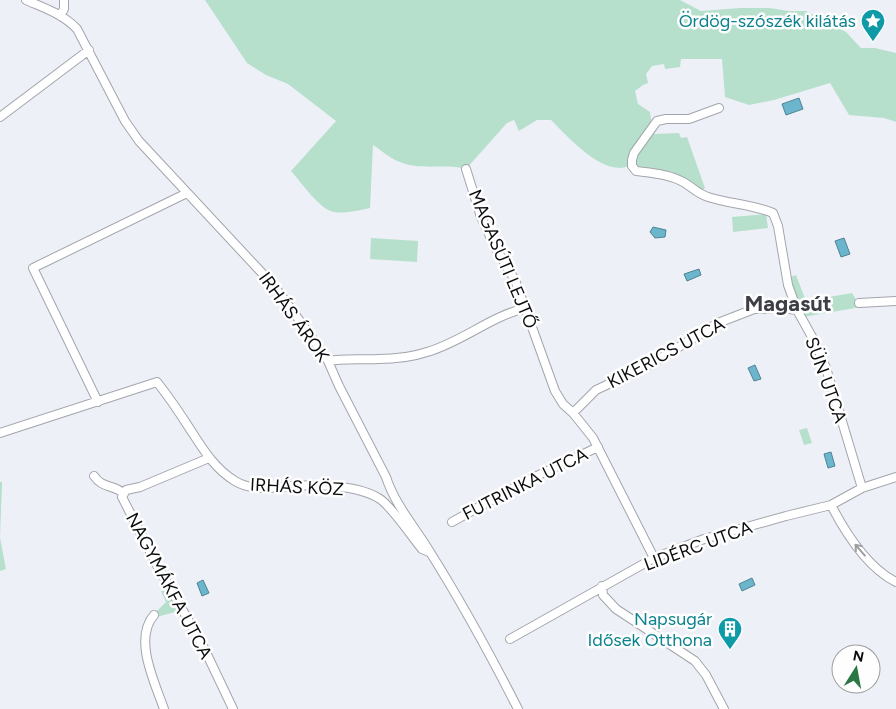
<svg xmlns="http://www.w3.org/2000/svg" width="896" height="709" font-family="Figtree,sans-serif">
	<rect width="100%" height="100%" fill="#eef0f8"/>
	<path fill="#b7e0cc" d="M 205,0 L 680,0 L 701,11 L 740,8 L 770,8 L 789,11 L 806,11 L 846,32 L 861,48 L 875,48 L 896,53 L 896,122 L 884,118 L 849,115 L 830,83 L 774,100 L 749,105 L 725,97 L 722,59 L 681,59 L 680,67 L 665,69 L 664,64 L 652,66 L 646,74 L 648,83 L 643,85 L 635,91 L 638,104 L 650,112 L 653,134 L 679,133 L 681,138 L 687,137 L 705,188 L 698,193 L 685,183 L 629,166 C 603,177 568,137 551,120 L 537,120 L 519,131 L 514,120 L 507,123 L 466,169 C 445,163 421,171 400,162 C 391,159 382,151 373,145 L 370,208 C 359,210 346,214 334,212 C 320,210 301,182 291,171 L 336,121 L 288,84 L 266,75 L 247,63 Z
		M 766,214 L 768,228 L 733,232 L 732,217 Z
		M 371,238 L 418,241 L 417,262 L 370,259 Z
		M 796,275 L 806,301 L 852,293 L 861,307 L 803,317 L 788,278 Z
		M 807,428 L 812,443 L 804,445 L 799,430 Z
		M 0,482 L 2,482 L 2,485 L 0,538 L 6,569 L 0,571 Z
		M 169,589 L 182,610 L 157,617 L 154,614 L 166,602 L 161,591 Z"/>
	<path fill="#6cb6cd" stroke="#4f8394" d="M 799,98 L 803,109 L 786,115 L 782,104 Z
		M 653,227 L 666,230 L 665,237 L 655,238 L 650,232 Z
		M 844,238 L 850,254 L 841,257 L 835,241 Z
		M 699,269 L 701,275 L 687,281 L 684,274 Z
		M 755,365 L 761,379 L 754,381 L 748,368 Z
		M 831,452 L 835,466 L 828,468 L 824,454 Z
		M 752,578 L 755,585 L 742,591 L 739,584 Z
		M 203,580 L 209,593 L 202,596 L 197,583 Z"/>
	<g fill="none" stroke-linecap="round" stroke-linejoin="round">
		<defs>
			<path id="street" d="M 26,0 C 44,8 63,14 77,29 L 125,121 L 139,141 L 275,287 L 305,328 L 328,361 L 339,386 L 386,477 C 395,505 415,527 430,552 C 462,603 491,656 518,709
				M 60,16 L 64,9 L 64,0
				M 719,108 L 689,119 L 666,119 L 657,121 L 634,153 L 632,160 L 632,166 L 636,171 C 652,173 670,174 685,183 C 693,188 698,194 708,197 C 730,204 751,204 773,213 L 778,226 L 788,285 L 797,310 L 816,344 L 826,368 L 862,488
				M 0,117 L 89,50
				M 466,169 L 481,217 L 496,249 L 515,280 L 555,391 L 563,404 L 573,413 L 593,438 L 654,558
				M 859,303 L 896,301
				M 328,361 C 345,358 361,360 378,359 C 394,359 412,357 427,352 C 462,342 491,316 526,308
				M 98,402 L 33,268 L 187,193
				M 573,413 L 596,390 L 651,364 L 718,323 L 754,309 L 782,308 L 797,310
				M 0,433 L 157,382 C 168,396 177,409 186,423 C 200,444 212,467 235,481 C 251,491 273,488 291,486 C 316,484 359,485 380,499 C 392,507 412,537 422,549 L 429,552
				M 209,458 L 140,487 L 126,490 L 122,497 L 157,565 L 203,646 L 233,709
				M 94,476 C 103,489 113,484 123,493
				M 831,505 C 845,532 868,568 896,582
				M 452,522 L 524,482 L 598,447
				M 602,586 L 603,595 L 616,609 L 695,661 L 706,675 L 724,709
				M 154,615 C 133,639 155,683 164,709
				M 510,639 L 654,558 L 704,539 L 786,516 L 831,505 L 862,488 L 896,477"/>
		</defs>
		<use href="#street" stroke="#a3a5ad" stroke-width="10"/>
		<use href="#street" stroke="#fff" stroke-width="8"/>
	</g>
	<defs><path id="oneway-shaft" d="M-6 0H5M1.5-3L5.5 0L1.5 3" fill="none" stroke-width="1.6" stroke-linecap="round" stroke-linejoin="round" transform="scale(1.25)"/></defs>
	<use stroke="#9d9e9f" href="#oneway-shaft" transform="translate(860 550) rotate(-131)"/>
	<defs>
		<symbol id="sight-pin" viewBox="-11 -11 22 30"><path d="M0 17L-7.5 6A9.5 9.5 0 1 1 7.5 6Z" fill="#0f9aa8" stroke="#fefefe"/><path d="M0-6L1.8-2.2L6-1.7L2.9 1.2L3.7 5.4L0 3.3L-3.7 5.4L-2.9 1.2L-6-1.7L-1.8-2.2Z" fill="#fff"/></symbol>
		<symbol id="building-pin" viewBox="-11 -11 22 30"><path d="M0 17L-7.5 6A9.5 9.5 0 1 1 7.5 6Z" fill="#0f9aa8" stroke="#fefefe"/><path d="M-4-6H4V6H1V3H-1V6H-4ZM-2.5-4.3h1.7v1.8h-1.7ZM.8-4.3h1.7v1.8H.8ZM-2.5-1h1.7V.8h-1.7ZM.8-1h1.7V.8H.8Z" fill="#fff"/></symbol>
	</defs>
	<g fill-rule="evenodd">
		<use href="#sight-pin" x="859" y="7" width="28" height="38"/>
		<use href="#building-pin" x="716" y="615" width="28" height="38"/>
	</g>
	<g text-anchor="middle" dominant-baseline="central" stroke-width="5" stroke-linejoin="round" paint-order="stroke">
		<g font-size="18" fill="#0d838f" stroke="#fefefe" text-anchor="end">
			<text x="856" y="21">Ördög-szószék kilátás</text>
			<text x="712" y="619">Napsugár<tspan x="712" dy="21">Idősek Otthona</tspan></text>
		</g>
		<g font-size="18" fill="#0b0c0e" stroke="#fefefe">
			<text transform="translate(503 259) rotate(67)">MAGASÚTI LEJTŐ</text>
			<text transform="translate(294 317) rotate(54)">IRHÁS ÁROK</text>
			<text transform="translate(666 353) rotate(-28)">KIKERICS UTCA</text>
			<text transform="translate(826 380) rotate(70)">SÜN UTCA</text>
			<text transform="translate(525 484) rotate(-27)">FUTRINKA UTCA</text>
			<text transform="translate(297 487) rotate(3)">IRHÁS KÖZ</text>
			<text transform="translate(698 546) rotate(-20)">LIDÉRC UTCA</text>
			<text transform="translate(169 586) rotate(62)">NAGYMÁKFA UTCA</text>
		</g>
		<g font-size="22" font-weight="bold" fill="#3e3f46" stroke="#fefefe">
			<text x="788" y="303">Magasút</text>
		</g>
	</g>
	<g transform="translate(856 669) rotate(11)"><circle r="24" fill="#fefefe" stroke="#9d9d9e"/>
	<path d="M0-4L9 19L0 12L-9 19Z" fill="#2a7645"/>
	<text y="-8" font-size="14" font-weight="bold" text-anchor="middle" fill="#0b0c0e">N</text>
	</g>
</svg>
